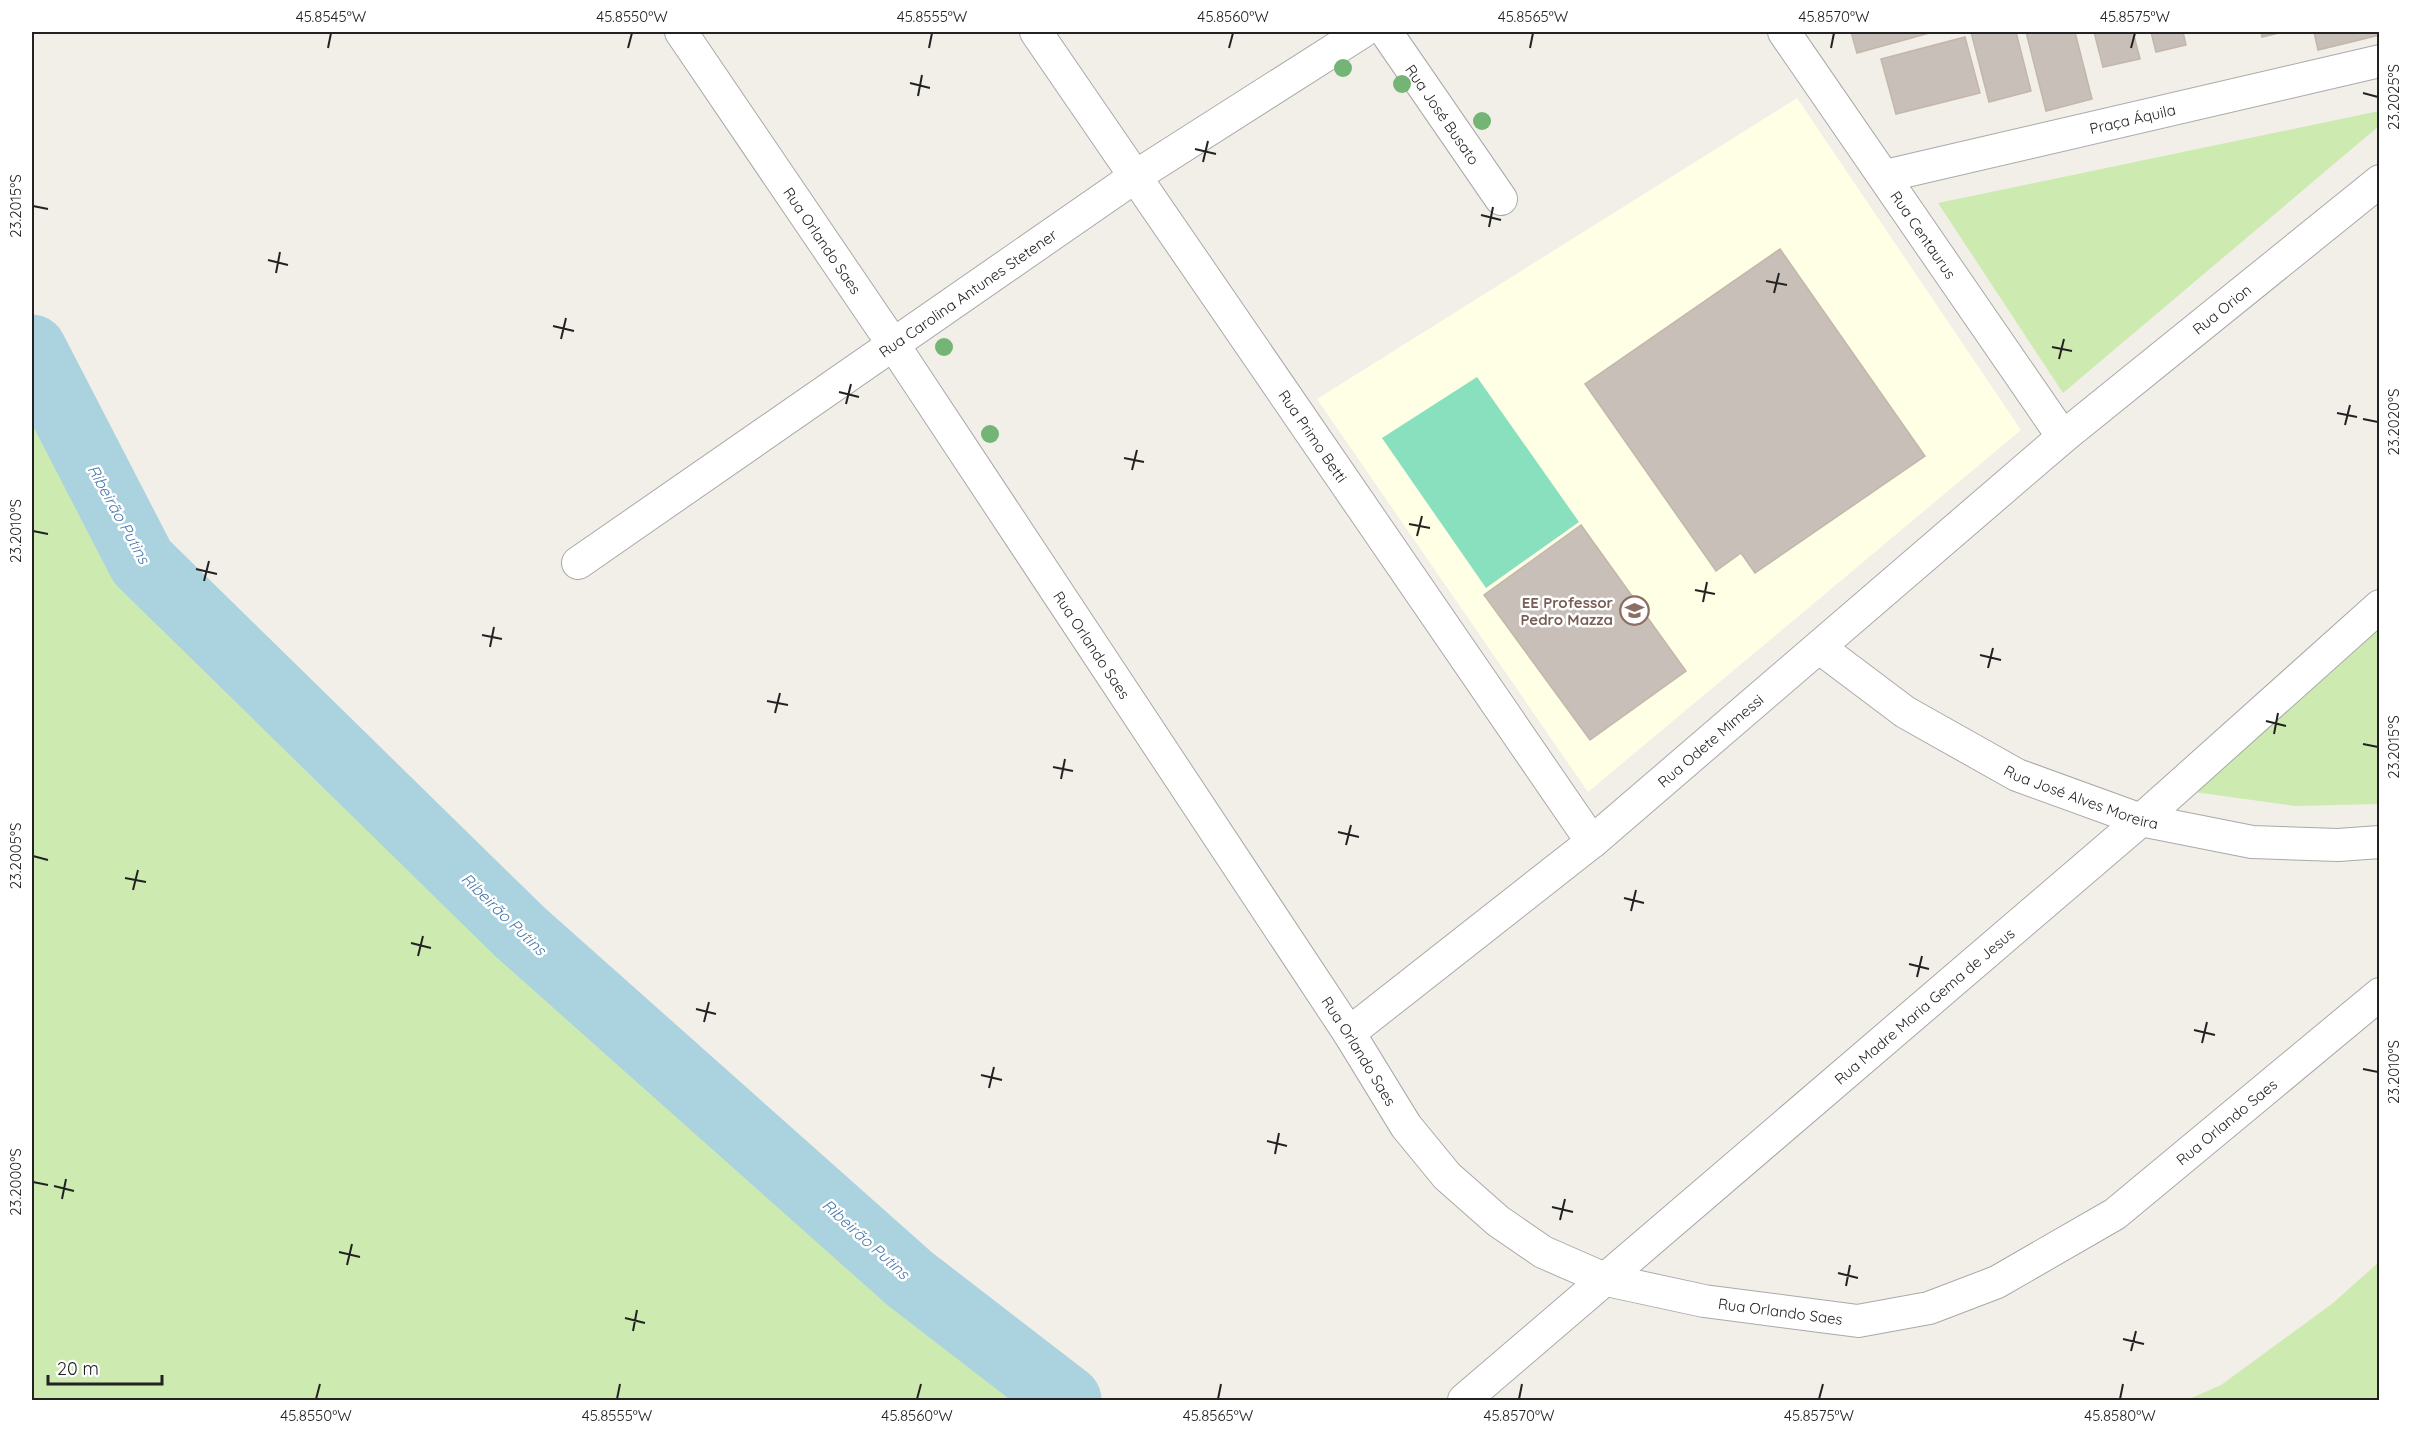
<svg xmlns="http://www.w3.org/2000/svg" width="2411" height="1432" font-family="Quicksand,sans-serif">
	<rect width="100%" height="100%" fill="#f2efe9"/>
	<path fill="#ffffe5" d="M 1797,98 L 2021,430 L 1588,792 L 1317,399 Z"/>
	<path fill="#cdebb0" d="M 2379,111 L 2379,126 L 2063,393 L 1938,203 Z
		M 32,351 L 142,562 L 1012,1400 L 32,1400 Z
		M 2379,629 L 2379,804 L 2295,806 L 2187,791 Z
		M 2379,1262 L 2379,1400 L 2187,1400 L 2221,1385 L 2333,1303 Z"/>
	<path fill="#88e0be" d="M 1477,377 L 1579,522 L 1486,588 L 1382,438 Z"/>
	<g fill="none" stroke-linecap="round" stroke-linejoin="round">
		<path stroke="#aad3df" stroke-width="69" d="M 32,349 L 142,562 L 520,932 L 910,1279 L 1067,1400"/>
	</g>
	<path fill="#c7bfb8" stroke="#c4b6ab" stroke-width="1.5" d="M 1851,32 L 1933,32 L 1857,53 Z
		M 1971,32 L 2016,32 L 2031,91 L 1989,102 Z
		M 2026,32 L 2075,32 L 2092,99 L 2046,111 Z
		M 2094,32 L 2133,32 L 2140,59 L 2103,67 Z
		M 2151,32 L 2183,32 L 2186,45 L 2156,52 Z
		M 2261,32 L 2283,32 L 2262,37 Z
		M 2314,32 L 2379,32 L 2380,35 L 2318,50 Z
		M 1965,37 L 1980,93 L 1896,114 L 1881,59 Z
		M 1780,249 L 1925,456 L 1755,573 L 1741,553 L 1716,571 L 1585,384 Z
		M 1581,525 L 1686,671 L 1590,740 L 1484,595 Z"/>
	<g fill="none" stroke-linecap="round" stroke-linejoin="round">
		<defs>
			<g id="street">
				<path id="s1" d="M 681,32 L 893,344 L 1349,1033 L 1406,1126 L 1447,1176 L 1498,1221 L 1543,1252 L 1607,1280 L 1704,1301 L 1858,1321 L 1929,1308 L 1997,1282 L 2115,1214 L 2380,994"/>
				<path id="s2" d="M 1036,32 L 1592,842"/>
				<path id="s3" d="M 1386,32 L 1501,199"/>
				<path id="s4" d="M 1784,32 L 2063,437"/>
				<path id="s5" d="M 1885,176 L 2380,61"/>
				<path id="s6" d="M 578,563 L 1136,176 L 1362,32"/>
				<path id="s7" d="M 1820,648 L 1905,712 L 2017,775 L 2141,820 L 2252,842 L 2338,845 L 2380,842"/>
				<path id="s8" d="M 1349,1033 L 1592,842 L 2063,437 L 2380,181"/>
				<path id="s9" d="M 1464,1400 L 2141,820 L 2380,606"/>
			</g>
		</defs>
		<use href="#street" stroke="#a9a9a9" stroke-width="34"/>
		<use href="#street" stroke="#fff" stroke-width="32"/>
	</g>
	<g fill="#74b475">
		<circle cx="1343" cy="68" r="9"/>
		<circle cx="1402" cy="84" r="9"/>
		<circle cx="1482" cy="121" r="9"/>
		<circle cx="944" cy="347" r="9"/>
		<circle cx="990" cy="434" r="9"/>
	</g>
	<path fill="none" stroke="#222" stroke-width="2" d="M 328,48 L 331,33M 628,48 L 632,33M 929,48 L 932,33M 1229,48 L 1233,33M 1530,48 L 1533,33M 1831,48 L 1834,33M 2131,48 L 2135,33M 910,83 L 930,88M 2363,93 L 2378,97M 918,96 L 922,75M 1195,149 L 1216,154M 1203,162 L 1208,141M 33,206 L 48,209M 1481,215 L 1501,220M 1489,227 L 1493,207M 268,260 L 288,265M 276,273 L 280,252M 1766,281 L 1787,285M 1774,293 L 1779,273M 553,326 L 574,331M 561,339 L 566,318M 2052,347 L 2072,351M 2059,359 L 2064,339M 839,392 L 859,397M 846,404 L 851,384M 2337,413 L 2357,417M 2363,419 L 2378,422M 2345,425 L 2350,405M 1124,458 L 1144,462M 1132,470 L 1137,450M 1409,524 L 1430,528M 33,531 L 48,534M 1417,536 L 1422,516M 196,569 L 217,574M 204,581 L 209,561M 1695,590 L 1715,594M 1703,602 L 1707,582M 482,635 L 502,639M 490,647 L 494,627M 1980,655 L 2001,660M 1988,668 L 1993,648M 767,701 L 788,705M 775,713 L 780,693M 2266,721 L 2286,726M 2274,734 L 2278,713M 2363,744 L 2378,747M 1053,767 L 1073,771M 1061,779 L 1065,759M 1338,832 L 1359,837M 1346,845 L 1351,825M 33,856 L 48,860M 125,878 L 146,882M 133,890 L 138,870M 1624,898 L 1644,903M 1631,911 L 1636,890M 411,943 L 431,948M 418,956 L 423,936M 1909,964 L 1929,969M 1917,977 L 1922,956M 696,1009 L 716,1014M 704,1022 L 709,1002M 2194,1030 L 2215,1035M 2202,1043 L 2207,1022M 2363,1069 L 2378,1072M 981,1075 L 1002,1080M 989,1088 L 994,1067M 1267,1141 L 1287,1146M 1275,1154 L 1279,1133M 33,1182 L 48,1185M 54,1186 L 74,1191M 62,1199 L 66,1179M 1552,1207 L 1573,1212M 1560,1220 L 1565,1199M 339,1252 L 360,1257M 347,1265 L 352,1244M 1838,1273 L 1858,1278M 1846,1286 L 1850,1265M 625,1318 L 645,1323M 633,1331 L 637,1310M 2123,1339 L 2144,1344M 2131,1351 L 2136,1331M 316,1399 L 320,1384M 617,1399 L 620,1384M 917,1399 L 921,1384M 1218,1399 L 1221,1384M 1519,1399 L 1522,1384M 1819,1399 L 1823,1384M 2120,1399 L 2123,1384"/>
	<defs>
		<symbol id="school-ring" viewBox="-11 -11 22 22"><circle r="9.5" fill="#fff" stroke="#8d6e63" stroke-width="1.5"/><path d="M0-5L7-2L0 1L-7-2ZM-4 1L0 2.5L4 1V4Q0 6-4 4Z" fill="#8d6e63"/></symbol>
	</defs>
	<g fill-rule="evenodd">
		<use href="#school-ring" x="1618" y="594" width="33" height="33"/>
	</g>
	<g text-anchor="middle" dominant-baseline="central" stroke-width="5" stroke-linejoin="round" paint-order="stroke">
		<g font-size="15" fill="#222" stroke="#fff">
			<text stroke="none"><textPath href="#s3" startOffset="100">Rua José Busato</textPath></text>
			<text stroke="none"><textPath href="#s5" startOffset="254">Praça Áquila</textPath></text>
			<text stroke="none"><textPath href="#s4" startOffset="246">Rua Centaurus</textPath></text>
			<text stroke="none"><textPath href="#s1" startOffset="252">Rua Orlando Saes</textPath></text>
			<text stroke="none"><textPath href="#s6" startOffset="474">Rua Carolina Antunes Stetener</textPath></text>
			<text stroke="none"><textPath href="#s8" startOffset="1134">Rua Orion</textPath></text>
			<text stroke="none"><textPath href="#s2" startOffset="490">Rua Primo Betti</textPath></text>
			<text stroke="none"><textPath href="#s1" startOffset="738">Rua Orlando Saes</textPath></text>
			<text stroke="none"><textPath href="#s8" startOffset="465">Rua Odete Mimessi</textPath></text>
			<text stroke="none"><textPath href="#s7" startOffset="303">Rua José Alves Moreira</textPath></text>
			<text stroke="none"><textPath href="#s9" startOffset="606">Rua Madre Maria Gema de Jesus</textPath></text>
			<text stroke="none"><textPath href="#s1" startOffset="1224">Rua Orlando Saes</textPath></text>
			<text stroke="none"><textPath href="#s1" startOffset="2250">Rua Orlando Saes</textPath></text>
			<text stroke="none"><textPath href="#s1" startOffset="1746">Rua Orlando Saes</textPath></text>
		</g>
		<g font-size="15" font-weight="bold" fill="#785e54" stroke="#fff" text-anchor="end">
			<text x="1613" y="602">EE Professor<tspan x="1613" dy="17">Pedro Mazza</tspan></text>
		</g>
		<g font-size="16" font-style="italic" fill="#4a7aab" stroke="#fff">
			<text transform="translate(119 514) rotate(61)">Ribeirão Putins</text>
			<text transform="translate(504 914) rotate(44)">Ribeirão Putins</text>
			<text transform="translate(866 1239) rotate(42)">Ribeirão Putins</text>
		</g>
	</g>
	<rect width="2411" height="1432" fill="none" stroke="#ffffff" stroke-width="66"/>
	<path d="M48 1375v9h114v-9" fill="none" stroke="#222222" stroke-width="3"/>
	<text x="57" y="1375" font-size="18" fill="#222222" stroke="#ffffff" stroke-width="4.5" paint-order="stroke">20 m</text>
	<rect x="33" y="33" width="2345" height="1366" fill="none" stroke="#222" stroke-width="2"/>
	<g font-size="15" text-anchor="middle" fill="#222">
		<text x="331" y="22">45.8545°W</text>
		<text x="632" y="22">45.8550°W</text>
		<text x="932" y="22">45.8555°W</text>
		<text x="1233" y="22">45.8560°W</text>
		<text x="1533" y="22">45.8565°W</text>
		<text x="1834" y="22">45.8570°W</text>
		<text x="2135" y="22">45.8575°W</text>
		<text transform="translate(2394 97) rotate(-90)" y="5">23.2025°S</text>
		<text transform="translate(16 206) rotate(-90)" y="5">23.2015°S</text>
		<text transform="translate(2394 422) rotate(-90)" y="5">23.2020°S</text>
		<text transform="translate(16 531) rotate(-90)" y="5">23.2010°S</text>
		<text transform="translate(2394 747) rotate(-90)" y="5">23.2015°S</text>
		<text transform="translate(16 856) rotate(-90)" y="5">23.2005°S</text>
		<text transform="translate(2394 1072) rotate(-90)" y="5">23.2010°S</text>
		<text transform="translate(16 1182) rotate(-90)" y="5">23.2000°S</text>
		<text x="316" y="1421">45.8550°W</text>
		<text x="617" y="1421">45.8555°W</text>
		<text x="917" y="1421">45.8560°W</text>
		<text x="1218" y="1421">45.8565°W</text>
		<text x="1519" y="1421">45.8570°W</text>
		<text x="1819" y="1421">45.8575°W</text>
		<text x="2120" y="1421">45.8580°W</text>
	</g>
</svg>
